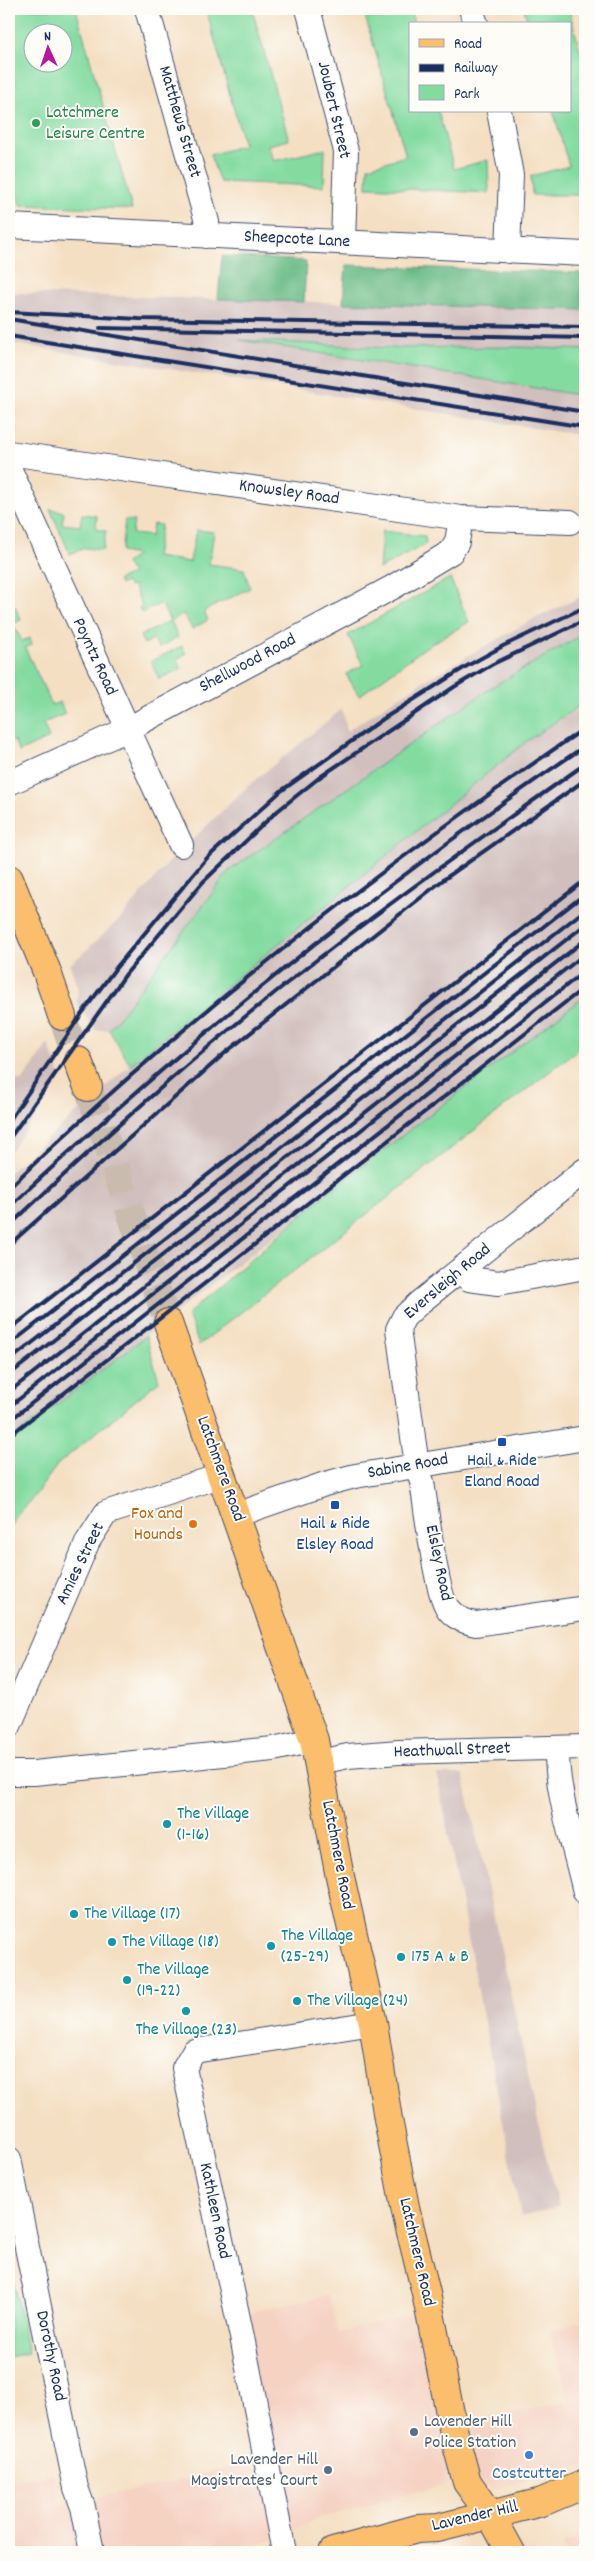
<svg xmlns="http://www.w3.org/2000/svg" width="594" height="2561" font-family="Dekko,sans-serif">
	<rect width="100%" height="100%" fill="#fdfcf7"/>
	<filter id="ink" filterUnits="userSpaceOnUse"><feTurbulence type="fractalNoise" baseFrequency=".02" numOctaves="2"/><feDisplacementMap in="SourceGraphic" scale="10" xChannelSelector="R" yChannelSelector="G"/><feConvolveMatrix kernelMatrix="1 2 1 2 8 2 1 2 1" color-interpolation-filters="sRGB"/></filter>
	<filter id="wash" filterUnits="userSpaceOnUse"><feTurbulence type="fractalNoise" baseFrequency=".0096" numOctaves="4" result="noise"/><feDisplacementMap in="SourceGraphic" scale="20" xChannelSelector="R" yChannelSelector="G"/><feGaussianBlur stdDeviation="1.12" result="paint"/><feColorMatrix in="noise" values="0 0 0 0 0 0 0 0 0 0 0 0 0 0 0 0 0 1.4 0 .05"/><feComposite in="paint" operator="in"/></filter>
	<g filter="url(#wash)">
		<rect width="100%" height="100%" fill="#f4dfc3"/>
		<path fill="#f5d2c2" d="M 329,2295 L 338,2333 L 411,2314 L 422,2314 L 439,2393 L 448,2483 L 320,2518 L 267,2542 L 224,2552 L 9,2552 L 9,2482 L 53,2473 L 60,2505 L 174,2482 L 271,2457 L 243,2318 L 257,2310 Z
			M 585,2320 L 585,2465 L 492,2490 L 472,2477 L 464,2423 L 570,2401 L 549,2331 Z
			M 585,2535 L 585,2552 L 565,2552 L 562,2543 Z"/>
		<path fill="#d1bfbd" d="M 9,293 L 585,310 L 585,350 L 514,347 L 388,348 L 246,341 L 585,396 L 585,436 L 9,343 Z
			M 585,595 L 585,633 L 141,989 L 109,1030 L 95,1030 L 77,1003 L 78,988 L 70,965 L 121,918 L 169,862 L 248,786 L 342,709 L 347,731 L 422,682 L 528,622 Z
			M 585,704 L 585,996 L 9,1441 L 9,1173 L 130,1065 L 527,741 Z
			M 9,1034 L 15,1080 L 22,1081 L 48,1044 L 61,1078 L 9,1154 Z
			M 437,1774 L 463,1774 L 546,2158 L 559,2207 L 521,2217 Z"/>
		<path fill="#83dba0" stroke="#4f857f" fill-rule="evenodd" d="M 9,9 L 76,9 L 132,209 L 20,205 L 9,162 ZM 32,32 L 62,32 L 62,62 L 32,62 Z
			M 206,9 L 252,9 L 289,140 L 268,145 L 274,161 L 325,149 L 324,186 L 220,182 L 210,155 L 244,145 Z
			M 363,9 L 410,9 L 414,24 L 410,24 L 410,111 L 438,111 L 454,169 L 488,160 L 489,193 L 367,187 L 368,167 L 406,156 Z
			M 524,9 L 569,9 L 585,69 L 585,195 L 532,195 L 531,176 L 569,166 L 553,111 L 570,111 L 570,24 L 528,24 Z
			M 239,340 L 388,348 L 514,347 L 585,350 L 585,396 Z
			M 50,509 L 64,512 L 62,524 L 80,526 L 82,514 L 97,516 L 96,529 L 106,531 L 103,550 L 85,548 L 70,554 Z
			M 125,520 L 134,521 L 132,534 L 151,536 L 153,524 L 161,525 L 156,557 L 190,562 L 196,530 L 214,532 L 209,564 L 244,569 L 250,588 L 204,611 L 208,620 L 192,629 L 184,614 L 171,621 L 178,637 L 159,648 L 154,639 L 144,644 L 140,636 L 170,621 L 161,603 L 142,613 L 139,608 L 142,606 L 133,586 L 129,587 L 126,582 L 120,585 L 118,580 L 132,574 L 126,563 L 137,555 L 121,552 Z
			M 382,531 L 425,536 L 426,544 L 379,569 Z
			M 450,578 L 469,622 L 426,647 L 359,696 L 346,674 L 363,665 L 348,635 Z
			M 15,606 L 21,620 L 13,624 L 22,641 L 30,638 L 32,645 L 25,648 L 52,705 L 60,702 L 65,714 L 43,723 L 49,738 L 19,752 L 14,740 L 9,743 L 9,608 Z
			M 585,633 L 585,702 L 527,741 L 130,1065 L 109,1030 L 229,871 L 492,687 Z
			M 182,646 L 186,654 L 177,659 L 181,669 L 159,679 L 151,661 Z
			M 585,996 L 585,1044 L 199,1345 L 188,1314 L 327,1193 Z
			M 146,1336 L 159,1381 L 58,1464 L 33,1498 L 19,1512 L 9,1531 L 9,1441 Z
			M 9,2260 L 28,2353 L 9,2357 Z"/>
		<path fill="#6abb86" stroke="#427572" d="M 222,256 L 306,261 L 304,302 L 218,299 Z
			M 346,265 L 585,273 L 585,310 L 343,303 Z"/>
	</g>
	<g filter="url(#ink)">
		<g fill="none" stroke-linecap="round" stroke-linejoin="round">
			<path stroke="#c9bcaf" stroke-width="28" stroke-dasharray="28 14" stroke-linecap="butt" d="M 62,1016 L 78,1061
				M 88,1087 L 168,1323"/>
			<defs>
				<path id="minor" d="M 147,9 L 207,222 L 206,236
					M 308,9 L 346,151 L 343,242
					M 471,9 L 476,24
					M 499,111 L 511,175 L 508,251
					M 9,226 L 585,254
					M 9,453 L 461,518 L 570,522
					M 9,468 L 181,845
					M 9,783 L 128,729 L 393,587 L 451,552 L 457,542 L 461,518
					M 585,1170 L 420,1302 L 404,1317 L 398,1329 L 417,1466 L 422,1482 C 426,1505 436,1597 449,1610 C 456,1619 466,1622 476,1624 L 585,1608
					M 461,1269 L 469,1279 L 498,1283 L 585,1267
					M 236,1515 L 325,1484 L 355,1476 L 585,1438
					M 9,1726 L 88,1541 L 106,1513 L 220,1476
					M 557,1748 C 556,1794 575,1847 585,1892
					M 320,1762 L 348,1756 L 399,1752 L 585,1747
					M 9,1773 L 34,1773 L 273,1749 L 314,1740
					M 9,2159 L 76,2488 L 83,2507 L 92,2552
					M 284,2552 L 242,2337 L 184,2068 L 194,2051 L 373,2023"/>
				<path id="major" d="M 333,2552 L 417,2529 L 438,2528 L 542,2502 L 585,2484"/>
				<path id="highway" d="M 9,879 L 47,972 L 62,1016
					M 78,1061 L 88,1087
					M 168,1323 L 314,1740 L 339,1872 L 373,2023 L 388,2119 L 406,2212 L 426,2293 L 455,2438 L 467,2482 L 490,2514 L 511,2552"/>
			</defs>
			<use href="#minor" stroke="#3c496d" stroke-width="26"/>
			<use href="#major" stroke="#3c496d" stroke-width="30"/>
			<use href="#highway" stroke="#3c496d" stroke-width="30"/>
			<use href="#minor" stroke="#fff" stroke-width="24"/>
			<use href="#major" stroke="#fabe6d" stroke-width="28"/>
			<use href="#highway" stroke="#fabe6d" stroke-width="28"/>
			<path stroke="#1b2f5e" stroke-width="4" d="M 9,312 L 139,319 L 585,327
				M 9,319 L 585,412
				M 100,328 L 585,338
				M 9,336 L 585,427
				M 9,1121 L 83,1012 L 115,969 L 207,858 L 281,791 L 383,719 L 467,666 L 503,646 L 585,607
				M 9,1139 L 126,974 L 203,882 L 275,813 L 320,777 L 454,687 L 493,664 L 585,620
				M 9,1160 L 11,1178
				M 9,1188 C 185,1017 382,866 585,728
				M 9,1207 C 189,1039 381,884 585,746
				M 9,1226 C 62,1176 116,1127 171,1079 C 302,965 443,864 585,764
				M 9,1245 L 225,1053 L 443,880 L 585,780
				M 9,1330 L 585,880
				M 9,1345 L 585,894
				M 9,1361 L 585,910
				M 9,1375 L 585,925
				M 9,1392 L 585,940
				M 9,1407 L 585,954
				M 9,1421 L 585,971
				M 9,1436 L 585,987"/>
		</g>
	</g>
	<circle fill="#2e9e5b" stroke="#fdfcf7" stroke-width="2" cx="36" cy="123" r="5"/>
	<g fill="#1a4fb4" stroke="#fdfcf7" stroke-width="2">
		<rect x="497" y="1437" width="10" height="10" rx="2.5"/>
		<rect x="330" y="1500" width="10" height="10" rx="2.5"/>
	</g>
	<circle fill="#e8710a" stroke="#fdfcf7" stroke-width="2" cx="193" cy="1524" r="5"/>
	<g fill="#0f9aa8" stroke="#fdfcf7" stroke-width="2">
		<circle cx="167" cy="1824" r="5"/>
		<circle cx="74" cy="1914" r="5"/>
		<circle cx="112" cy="1942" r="5"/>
		<circle cx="271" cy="1946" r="5"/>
		<circle cx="401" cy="1957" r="5"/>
		<circle cx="127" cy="1980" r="5"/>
		<circle cx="297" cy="2001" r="5"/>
		<circle cx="186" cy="2011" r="5"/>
	</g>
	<g fill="#5c6f8a" stroke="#fdfcf7" stroke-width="2">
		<circle cx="414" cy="2432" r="5"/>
		<circle cx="328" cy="2470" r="5"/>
	</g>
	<circle fill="#3f7fe0" stroke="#fdfcf7" stroke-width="2" cx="529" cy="2455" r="5"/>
	<g text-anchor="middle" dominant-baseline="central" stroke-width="4" stroke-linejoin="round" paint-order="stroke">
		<g font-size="18" fill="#1b2f5e" stroke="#fdfcf7">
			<text transform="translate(333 110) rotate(77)">Joubert Street</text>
			<text transform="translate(179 122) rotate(74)">Matthews Street</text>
			<text transform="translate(297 240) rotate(3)">Sheepcote Lane</text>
			<text transform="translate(289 493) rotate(8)">Knowsley Road</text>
			<text transform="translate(94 657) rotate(65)">Poyntz Road</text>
			<text transform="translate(248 664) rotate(-28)">Shellwood Road</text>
			<text transform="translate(448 1282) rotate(-40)">Eversleigh Road</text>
			<text transform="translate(408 1467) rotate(-10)">Sabine Road</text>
			<text transform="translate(220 1469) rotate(70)">Latchmere Road</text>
			<text transform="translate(438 1563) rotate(78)">Elsley Road</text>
			<text transform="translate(81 1564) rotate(-64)">Amies Street</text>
			<text transform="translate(452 1751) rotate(-2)">Heathwall Street</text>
			<text transform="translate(337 1855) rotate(79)">Latchmere Road</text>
			<text transform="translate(214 2211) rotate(78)">Kathleen Road</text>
			<text transform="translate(416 2252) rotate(77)">Latchmere Road</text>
			<text transform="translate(50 2356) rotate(78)">Dorothy Road</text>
			<text transform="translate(475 2517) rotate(-13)">Lavender Hill</text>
		</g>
		<g font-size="18" fill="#27864d" stroke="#fdfcf7" text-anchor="start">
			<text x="46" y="113">Latchmere<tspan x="46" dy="21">Leisure Centre</tspan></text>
		</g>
		<g font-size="18" fill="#164399" stroke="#fdfcf7">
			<text x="502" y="1461">Hail &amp; Ride<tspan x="502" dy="21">Eland Road</tspan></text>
			<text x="335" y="1524">Hail &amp; Ride<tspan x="335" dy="21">Elsley Road</tspan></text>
		</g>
		<g font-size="18" fill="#c56008" stroke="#fdfcf7" text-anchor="end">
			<text x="183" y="1514">Fox and<tspan x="183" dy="21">Hounds</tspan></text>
		</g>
		<g font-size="18" fill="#0d838f" stroke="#fdfcf7" text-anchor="start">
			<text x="177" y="1814">The Village<tspan x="177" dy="21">(1-16)</tspan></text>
			<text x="84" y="1914">The Village (17)</text>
			<text x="281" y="1936">The Village<tspan x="281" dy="21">(25-29)</tspan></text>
			<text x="122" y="1942">The Village (18)</text>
			<text x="411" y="1957">175 A &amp; B</text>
			<text x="137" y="1970">The Village<tspan x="137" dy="21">(19-22)</tspan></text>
			<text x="307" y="2001">The Village (24)</text>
			<text x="186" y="2030" text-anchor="middle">The Village (23)</text>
		</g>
		<g font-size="18" fill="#4e5e75" stroke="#fdfcf7" text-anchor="start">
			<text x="424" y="2422">Lavender Hill<tspan x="424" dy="21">Police Station</tspan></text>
			<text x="318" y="2460" text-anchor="end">Lavender Hill<tspan x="318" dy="21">Magistrates' Court</tspan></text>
		</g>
		<g font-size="18" fill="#366cbe" stroke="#fdfcf7">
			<text x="529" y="2474">Costcutter</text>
		</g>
	</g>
	<rect width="594" height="2561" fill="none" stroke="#fdfcf7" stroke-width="30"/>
	<rect x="409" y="22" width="162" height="90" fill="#fdfcf7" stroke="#a3aaba"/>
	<rect x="419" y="39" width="25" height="8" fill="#fabe6d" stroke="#a3aaba"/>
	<text x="454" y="48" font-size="15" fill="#1b2f5e">Road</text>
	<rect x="419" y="64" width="25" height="8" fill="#1b2f5e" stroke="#a3aaba"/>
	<text x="454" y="72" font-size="15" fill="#1b2f5e">Railway</text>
	<rect x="419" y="85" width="25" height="15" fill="#83dba0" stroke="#a3aaba"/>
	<text x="454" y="98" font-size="15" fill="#1b2f5e">Park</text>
	<g transform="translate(48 48) rotate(357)"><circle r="24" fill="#fdfcf7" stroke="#a3aaba"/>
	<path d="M0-4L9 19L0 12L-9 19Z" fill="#b5179e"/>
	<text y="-8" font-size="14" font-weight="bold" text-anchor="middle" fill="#1b2f5e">N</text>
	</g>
</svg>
